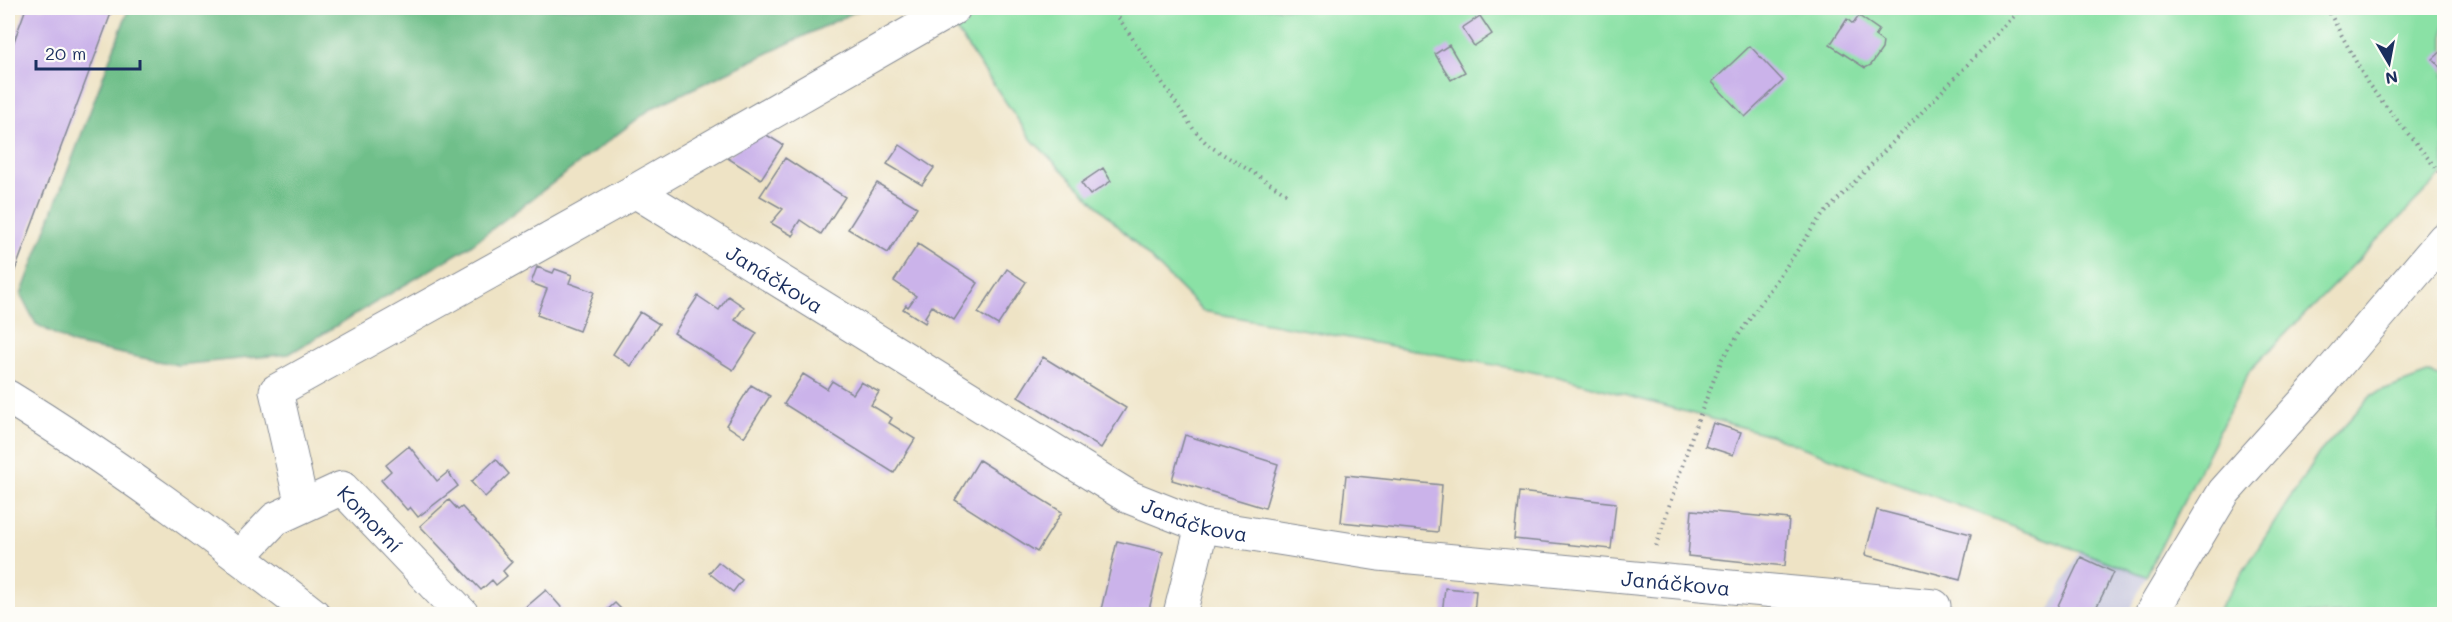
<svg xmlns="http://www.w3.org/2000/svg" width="2452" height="622" font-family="Mali,sans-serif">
	<rect width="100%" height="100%" fill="#fdfcf7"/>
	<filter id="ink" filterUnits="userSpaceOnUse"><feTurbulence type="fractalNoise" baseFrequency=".0167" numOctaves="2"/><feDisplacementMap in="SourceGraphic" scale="12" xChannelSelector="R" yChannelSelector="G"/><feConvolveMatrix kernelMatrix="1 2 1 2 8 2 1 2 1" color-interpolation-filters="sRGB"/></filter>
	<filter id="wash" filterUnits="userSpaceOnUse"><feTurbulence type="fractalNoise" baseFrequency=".008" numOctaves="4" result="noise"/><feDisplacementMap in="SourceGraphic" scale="24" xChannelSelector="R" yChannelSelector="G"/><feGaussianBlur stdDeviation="1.35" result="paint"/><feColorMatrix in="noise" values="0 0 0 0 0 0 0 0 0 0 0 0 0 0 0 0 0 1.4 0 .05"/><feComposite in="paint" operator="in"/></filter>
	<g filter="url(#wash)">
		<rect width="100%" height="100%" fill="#eee3c5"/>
		<path fill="#c2c2dc" d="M 2079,551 L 2146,576 L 2128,614 L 2048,614 Z"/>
		<path fill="#8ae1a5" stroke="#528882" stroke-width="1.5" d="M 981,8 L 2444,8 L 2444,173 L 2250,370 L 2146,576 L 1770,435 L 1559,377 L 1203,311 L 1032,140 L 951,23 Z
			M 2430,373 L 2444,378 L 2444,614 L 2216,614 L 2319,453 L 2372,395 Z"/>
		<path fill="#6fbf8a" stroke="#457774" stroke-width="1.5" d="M 129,8 L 863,8 L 652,108 L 467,248 L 289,354 L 178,365 L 73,344 L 36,324 L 21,295 Z"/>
		<g id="blocks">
			<path fill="#cbb3ea" d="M 26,8 L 113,8 L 8,289 L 8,58 Z
				M 1480,16 L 1492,34 L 1474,46 L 1462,28 Z
				M 1859,16 L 1879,30 L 1875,36 L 1883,42 L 1882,49 L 1871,65 L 1865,68 L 1830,45 L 1847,19 L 1853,24 Z
				M 1449,45 L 1465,72 L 1451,80 L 1435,54 Z
				M 1750,46 L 1783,81 L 1745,117 L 1712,82 Z
				M 2444,49 L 2444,72 L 2433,59 Z
				M 760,131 L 783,145 L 761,179 L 726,157 Z
				M 900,145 L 934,168 L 922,185 L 887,164 Z
				M 785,158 L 845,197 L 821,234 L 800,220 L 793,231 L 795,233 L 793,236 L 771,223 L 783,209 L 760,196 Z
				M 1103,168 L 1111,181 L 1090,195 L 1081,183 Z
				M 877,183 L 917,207 L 888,253 L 848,229 Z
				M 918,244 L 978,283 L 954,320 L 932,306 L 925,317 L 927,319 L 925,323 L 903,309 L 906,305 L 908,307 L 916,296 L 894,281 Z
				M 537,267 L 553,273 L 555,269 L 572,275 L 569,283 L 594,292 L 579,331 L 537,315 L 547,289 L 531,283 Z
				M 1007,269 L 1026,282 L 998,325 L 978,313 Z
				M 698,296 L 719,310 L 728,296 L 744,307 L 735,320 L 757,333 L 733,370 L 674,333 Z
				M 640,312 L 659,324 L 631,366 L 613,354 Z
				M 1043,357 L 1126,408 L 1101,448 L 1018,397 Z
				M 803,374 L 827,389 L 832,381 L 853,394 L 861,382 L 879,392 L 871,405 L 892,418 L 889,423 L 915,439 L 894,473 L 784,404 Z
				M 751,385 L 770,396 L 744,437 L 726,425 Z
				M 1713,423 L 1741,432 L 1733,455 L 1705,446 Z
				M 1185,435 L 1278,464 L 1265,508 L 1172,480 Z
				M 409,446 L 437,481 L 448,472 L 458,486 L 418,517 L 410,507 L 407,510 L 381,480 L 391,471 L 386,465 Z
				M 496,459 L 509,474 L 485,497 L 471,482 Z
				M 979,460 L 1062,512 L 1037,552 L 955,500 Z
				M 1346,475 L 1442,485 L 1438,532 L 1341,522 Z
				M 1519,492 L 1616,503 L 1611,549 L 1514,539 Z
				M 449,500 L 458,510 L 462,507 L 512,562 L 503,571 L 507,576 L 496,585 L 492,580 L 481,590 L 420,526 Z
				M 1692,510 L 1789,519 L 1785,566 L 1688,556 Z
				M 1877,510 L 1971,534 L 1960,580 L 1865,555 Z
				M 1117,541 L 1163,552 L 1148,614 L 1100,614 Z
				M 2081,557 L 2113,572 L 2106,588 L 2093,614 L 2054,614 Z
				M 718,562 L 742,580 L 733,592 L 709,573 Z
				M 1445,588 L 1476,591 L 1474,614 L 1442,614 Z
				M 546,590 L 567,614 L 518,614 Z
				M 615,603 L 626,614 L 603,614 Z"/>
		</g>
	</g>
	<g filter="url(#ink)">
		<use href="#blocks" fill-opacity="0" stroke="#848992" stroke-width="1.5"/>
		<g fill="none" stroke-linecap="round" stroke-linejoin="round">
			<defs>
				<g id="minor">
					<path id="s1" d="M 635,191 L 1129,497 L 1202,526 L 1379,554 L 1934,606"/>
					<path d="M 8,397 C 114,462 214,537 313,614"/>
					<path d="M 302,506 L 276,391 L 635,191 L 954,8"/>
					<path id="s2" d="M 239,557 L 275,519 L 342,488 L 462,614"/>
					<path d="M 1180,614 L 1202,526"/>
					<path d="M 2151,614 L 2224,492 L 2325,379 L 2444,239"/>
				</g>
			</defs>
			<use href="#minor" stroke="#848992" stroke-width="35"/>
			<path stroke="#848992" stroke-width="4" stroke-dasharray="1.5 4.5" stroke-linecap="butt" d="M 1112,8 L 1194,130 L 1208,145 L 1289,195
				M 2327,8 L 2368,84 L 2444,178
				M 1656,546 L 1694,430 L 1722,359 L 1819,219 L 2022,8"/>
			<use href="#minor" stroke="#fff" stroke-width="33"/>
		</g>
	</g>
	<g text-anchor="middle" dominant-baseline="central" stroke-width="4.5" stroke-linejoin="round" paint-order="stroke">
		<g font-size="21" fill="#1b2f5e" stroke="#fdfcf7">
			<text stroke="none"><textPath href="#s1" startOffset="165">Janáčkova</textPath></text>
			<text stroke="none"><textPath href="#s1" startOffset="651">Janáčkova</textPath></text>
			<text stroke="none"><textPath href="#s2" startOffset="168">Komorní</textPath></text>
			<text stroke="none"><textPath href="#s1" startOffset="1137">Janáčkova</textPath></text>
		</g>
	</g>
	<rect width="2452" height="622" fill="none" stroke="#fdfcf7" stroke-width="30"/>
	<g transform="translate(2389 63) rotate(170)" stroke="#fdfcf7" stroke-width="4.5" paint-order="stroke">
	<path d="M0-4.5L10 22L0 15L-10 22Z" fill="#1b2f5e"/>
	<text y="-9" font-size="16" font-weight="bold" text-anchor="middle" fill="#1b2f5e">N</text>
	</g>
	<path d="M36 60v9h104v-9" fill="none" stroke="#1b2f5e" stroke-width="3"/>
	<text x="45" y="60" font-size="18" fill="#1b2f5e" stroke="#fdfcf7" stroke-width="4.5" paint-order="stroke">20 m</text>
</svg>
